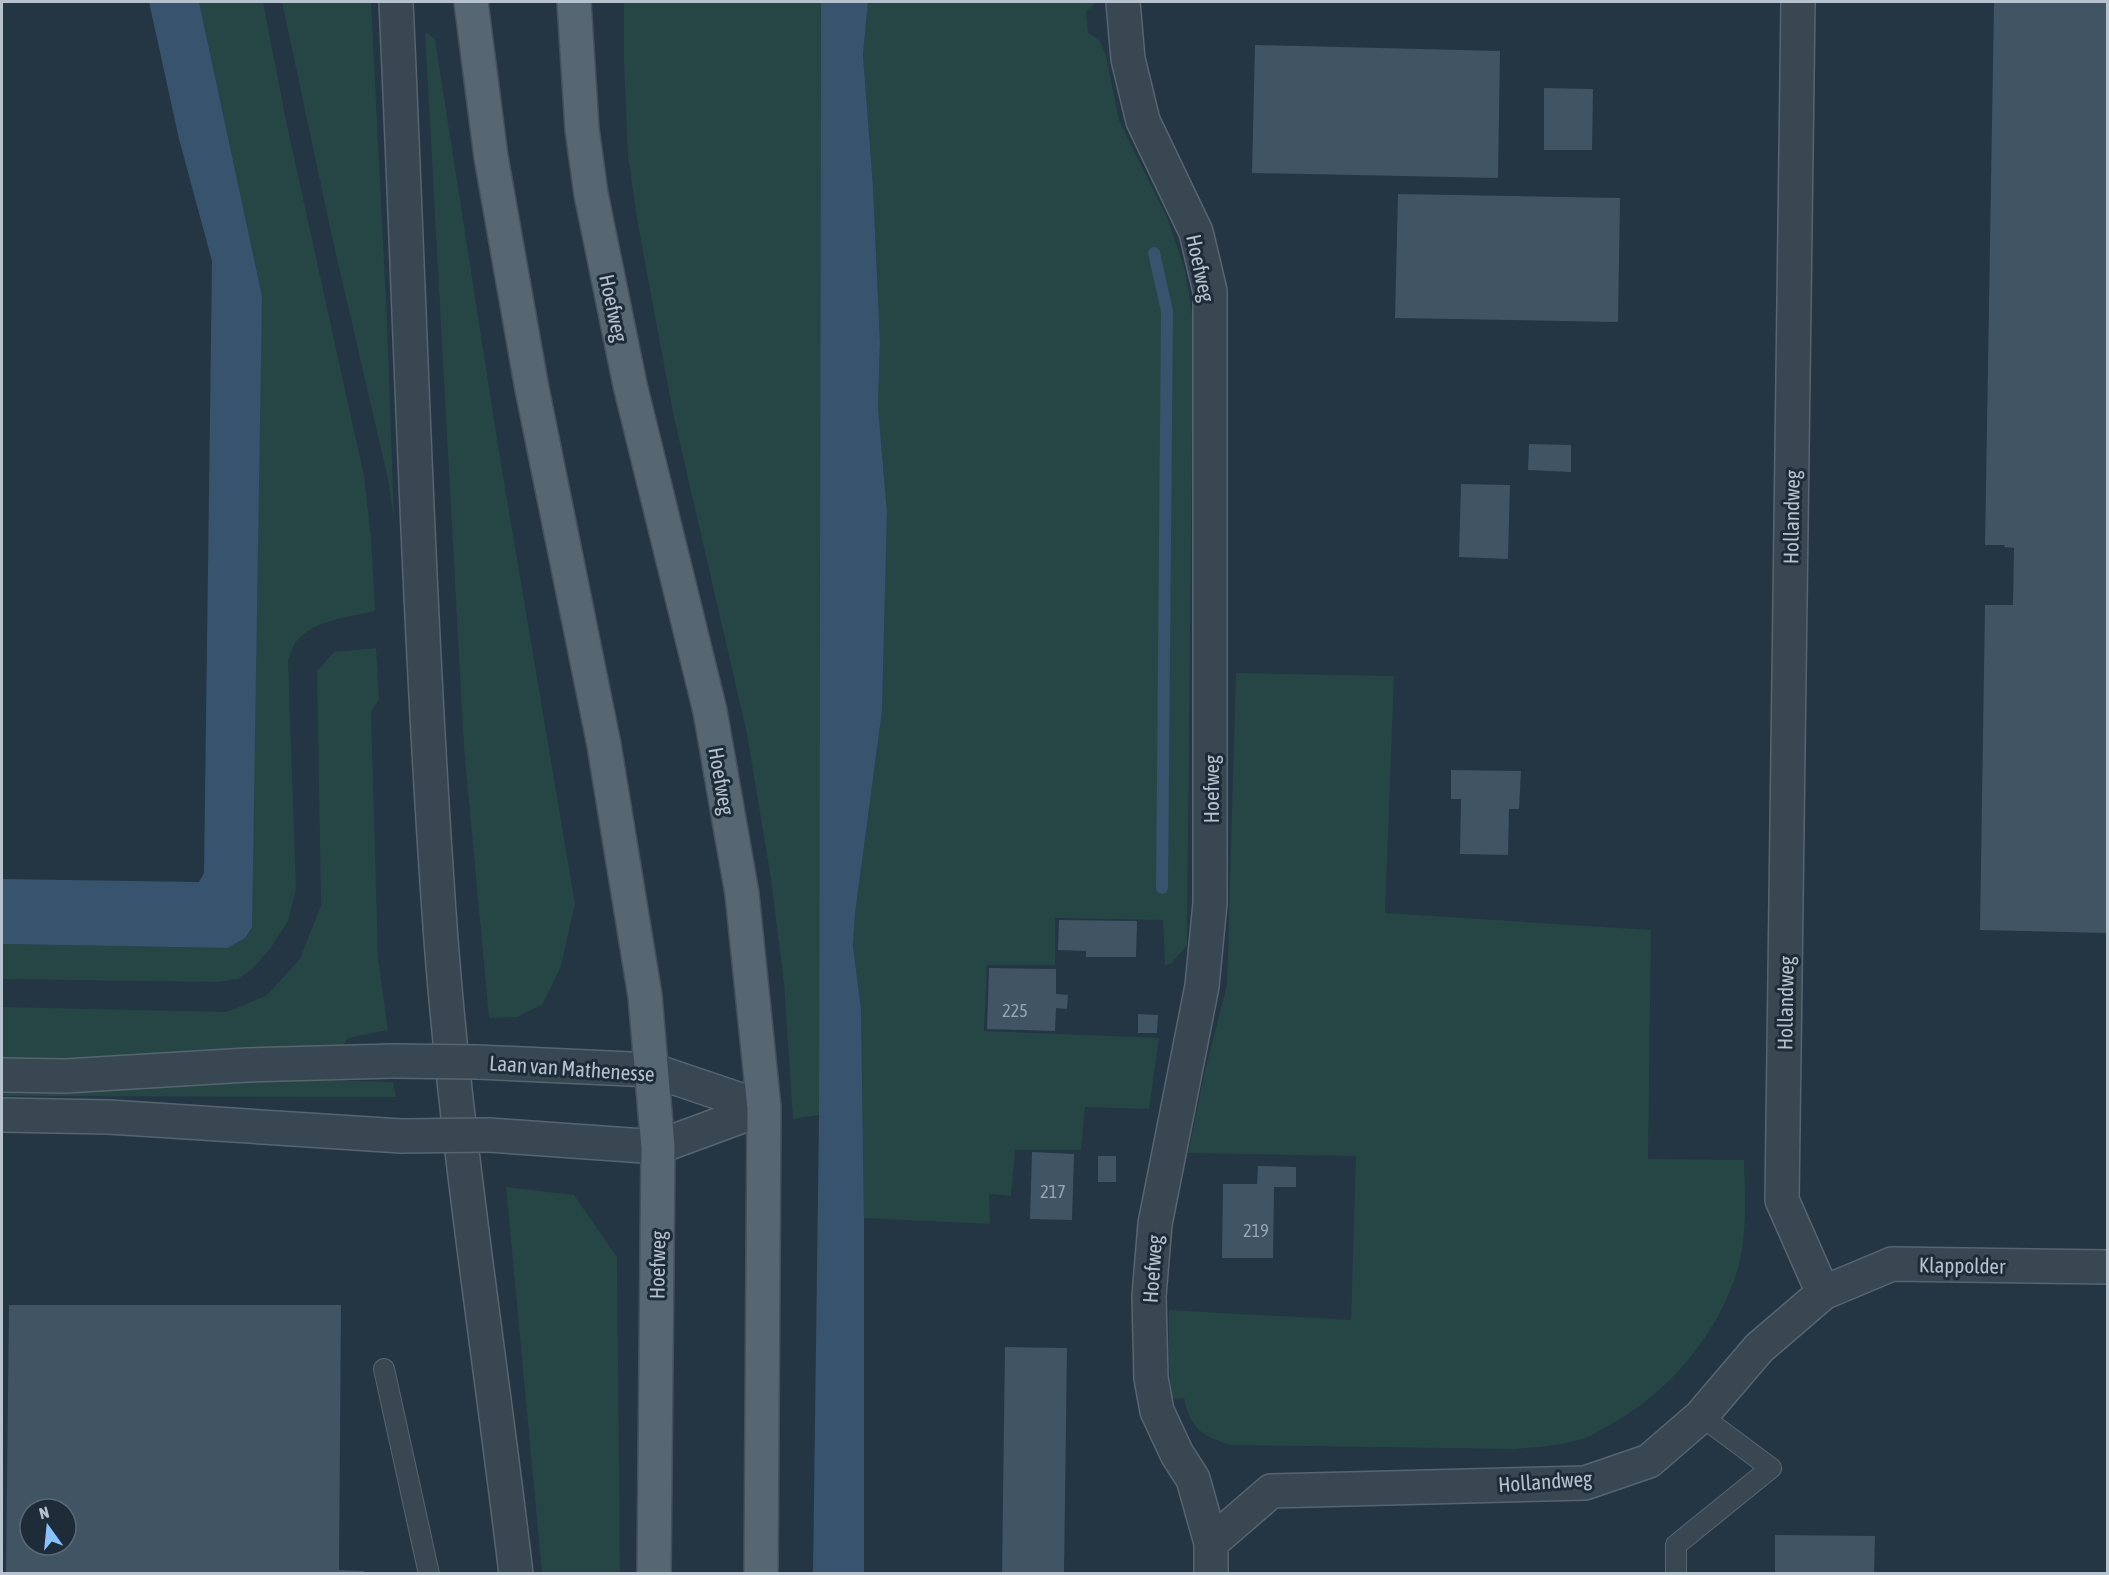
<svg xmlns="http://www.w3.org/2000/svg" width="2109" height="1575" font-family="'Asap Condensed',sans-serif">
	<rect width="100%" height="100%" fill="#243544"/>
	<path fill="#264545" d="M 199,2 L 263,2 L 288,130 L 364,476 L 371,537 L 375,611 C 350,617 313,620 296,642 C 292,647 291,654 288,660 L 296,889 L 288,921 L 270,949 L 251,970 L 238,979 L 219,982 L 2,979 L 2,944 L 227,948 L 262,296 Z
		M 282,2 L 371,2 L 387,321 L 394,520 L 388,479 L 332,237 Z
		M 624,2 L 821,2 L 819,1115 L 793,1119 L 784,984 L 771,879 L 747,734 L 673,413 L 638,225 L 628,156 L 624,64 Z
		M 868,2 L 1097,2 L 1086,11 L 1088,33 L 1099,39 L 1106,55 L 1119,120 L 1168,220 L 1185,269 L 1193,321 L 1187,945 L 1171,964 L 1165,965 L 1163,920 L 1055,918 L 1055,965 L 987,965 L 984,1031 L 1159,1038 L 1149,1109 L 1085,1107 L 1081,1150 L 1015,1150 L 1011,1196 L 989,1194 L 990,1224 L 864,1218 L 861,1009 L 853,946 L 855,914 L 882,711 L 887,512 L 878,407 L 880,342 L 873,186 L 863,55 Z
		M 425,32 L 435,39 L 499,452 L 575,904 L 561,966 L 543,1004 L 517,1017 L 489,1018 L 464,748 Z
		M 376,648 L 379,699 L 371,712 L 378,958 L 388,1030 L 348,1038 L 341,1048 L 2,1062 L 2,1007 L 227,1012 L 267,995 L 300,959 L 321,905 L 317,671 L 334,652 Z
		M 1236,673 L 1394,676 L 1385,913 L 1651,930 L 1648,1159 L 1744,1160 C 1745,1193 1747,1228 1740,1260 C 1723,1330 1669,1394 1606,1427 C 1599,1431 1590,1437 1582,1439 C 1560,1446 1537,1447 1514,1449 L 1232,1445 C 1203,1437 1190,1429 1184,1398 L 1172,1399 L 1169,1366 L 1169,1310 L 1351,1320 L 1356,1156 L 1188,1153 L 1205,1070 L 1227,985 Z
		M 274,1079 L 393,1082 L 396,1097 L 2,1096 L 2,1085 Z
		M 506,1187 L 574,1195 L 617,1257 L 620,1573 L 542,1573 Z"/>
	<path fill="#37536d" d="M 149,2 L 199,2 L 262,296 L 252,927 L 245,938 L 227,948 L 2,944 L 2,879 L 199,882 L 204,873 L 212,261 L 179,139 Z
		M 821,2 L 868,2 L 863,55 L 873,186 L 880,342 L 878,407 L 887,512 L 882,711 L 855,914 L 853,946 L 861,1009 L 864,1218 L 864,1574 L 813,1573 L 819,1115 Z"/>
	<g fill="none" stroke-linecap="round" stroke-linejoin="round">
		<path stroke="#37536d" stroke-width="12" d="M 1154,253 L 1167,311 L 1162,888"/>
	</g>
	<path fill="#405463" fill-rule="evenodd" d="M 1994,2 L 2108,2 L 2108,933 L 1980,930 L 1985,605 L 2013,605 L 2014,548 L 2004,547 L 2005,545 L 1985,545 Z
		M 1255,45 L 1500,51 L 1498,178 L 1252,173 Z
		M 1544,88 L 1593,89 L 1592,150 L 1544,150 Z
		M 1398,194 L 1620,198 L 1618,322 L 1395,318 Z
		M 1529,444 L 1571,445 L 1571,472 L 1528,470 Z
		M 1461,484 L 1510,485 L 1508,559 L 1459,557 Z
		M 1451,770 L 1521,771 L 1519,809 L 1509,809 L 1508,855 L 1460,854 L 1461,799 L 1451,799 Z
		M 1059,920 L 1137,921 L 1136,957 L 1086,957 L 1086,951 L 1058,950 Z
		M 989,968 L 1056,969 L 1056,994 L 1068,995 L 1067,1009 L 1056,1008 L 1055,1031 L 987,1029 Z
		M 1138,1014 L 1158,1015 L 1157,1033 L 1138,1033 Z
		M 1032,1152 L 1074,1154 L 1072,1220 L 1030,1219 Z
		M 1098,1156 L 1116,1156 L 1116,1182 L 1098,1182 Z
		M 1258,1166 L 1296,1167 L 1296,1187 L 1274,1187 L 1273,1258 L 1222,1258 L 1223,1184 L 1257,1184 Z
		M 9,1305 L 341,1305 L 339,1570 L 364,1571 L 364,1574 L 6,1574 ZM 30,1509 L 66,1509 L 66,1545 L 30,1545 Z
		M 1005,1347 L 1067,1348 L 1064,1574 L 1002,1574 Z
		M 1775,1535 L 1875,1536 L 1874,1574 L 1775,1574 Z"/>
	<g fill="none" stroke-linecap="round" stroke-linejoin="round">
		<defs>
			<path id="service" d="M 384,1369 L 429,1574
				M 1676,1574 L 1676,1545 L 1771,1468 L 1701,1416"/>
			<path id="minor" d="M 396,2 C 410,305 418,609 439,912 C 454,1133 490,1353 516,1574
				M 1123,2 L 1128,59 L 1143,121 L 1196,232 L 1210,291 L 1210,903 L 1202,986 L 1155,1224 L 1149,1296 L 1151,1378 L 1157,1411 L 1177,1454 L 1193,1479 L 1211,1543 L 1211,1574
				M 1823,1293 L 1892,1264 L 2108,1267
				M 1211,1543 L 1271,1491 L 1585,1483 L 1649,1461 L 1701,1416 L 1759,1348 L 1823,1293 L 1782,1200 L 1798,2"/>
			<path id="tertiary" d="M 478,1062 L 652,1070 L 764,1108
				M 2,1075 L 65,1076 L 247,1065 L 392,1061
				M 2,1115 L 109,1117 L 401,1136
				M 489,1135 L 658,1147 L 764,1108"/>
			<path id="primary" d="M 471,2 L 491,157 L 532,389 L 604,745 L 645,996 L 658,1147 L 654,1574
				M 574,2 L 582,129 L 591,194 L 630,385 L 710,711 L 742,894 L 764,1108 L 761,1574"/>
		</defs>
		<use href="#service" stroke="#576571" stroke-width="22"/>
		<use href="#minor" stroke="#576571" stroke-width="36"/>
		<use href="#tertiary" stroke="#576571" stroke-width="36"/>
		<use href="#primary" stroke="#43505d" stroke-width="36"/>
		<use href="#service" stroke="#394753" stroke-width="20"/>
		<use href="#minor" stroke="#394753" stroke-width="33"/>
		<use href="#tertiary" stroke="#394753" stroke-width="33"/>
		<use href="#primary" stroke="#576673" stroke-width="33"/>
		<defs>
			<path id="tertiary-bridge" d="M 392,1061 L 478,1062
				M 401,1136 L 489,1135"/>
		</defs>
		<use href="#tertiary-bridge" stroke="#576571" stroke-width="36" stroke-linecap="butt"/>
		<use href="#tertiary-bridge" stroke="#394753" stroke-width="33"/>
	</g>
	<g text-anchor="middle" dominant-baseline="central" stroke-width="6" stroke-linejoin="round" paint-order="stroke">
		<g font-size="18" fill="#98a6b2">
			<text x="1015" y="1010">225</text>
			<text x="1053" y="1191">217</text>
			<text x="1256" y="1230">219</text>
		</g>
		<g font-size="21" fill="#b6c2cd" stroke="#1e2c39">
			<text transform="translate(1201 268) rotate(78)">Hoefweg</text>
			<text transform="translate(614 308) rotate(78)">Hoefweg</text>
			<text transform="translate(1791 517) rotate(-89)">Hollandweg</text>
			<text transform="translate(722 781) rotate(80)">Hoefweg</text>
			<text transform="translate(1211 789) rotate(-90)">Hoefweg</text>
			<text transform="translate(1785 1003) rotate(-89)">Hollandweg</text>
			<text transform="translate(572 1068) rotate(4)">Laan van Mathenesse</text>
			<text transform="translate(657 1265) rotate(-89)">Hoefweg</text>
			<text transform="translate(1962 1265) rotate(1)">Klappolder</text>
			<text transform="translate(1152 1269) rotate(-86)">Hoefweg</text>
			<text transform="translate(1545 1481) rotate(-4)">Hollandweg</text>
		</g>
	</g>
	<rect width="2109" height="1575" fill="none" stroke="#b6c2cd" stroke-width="6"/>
	<g transform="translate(48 1527) rotate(345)"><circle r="28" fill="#1e2c39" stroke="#5b6874" stroke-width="1.5"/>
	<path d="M0-4.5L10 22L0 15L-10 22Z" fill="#89c3ff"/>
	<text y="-9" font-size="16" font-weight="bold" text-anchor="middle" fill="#b6c2cd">N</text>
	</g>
</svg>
